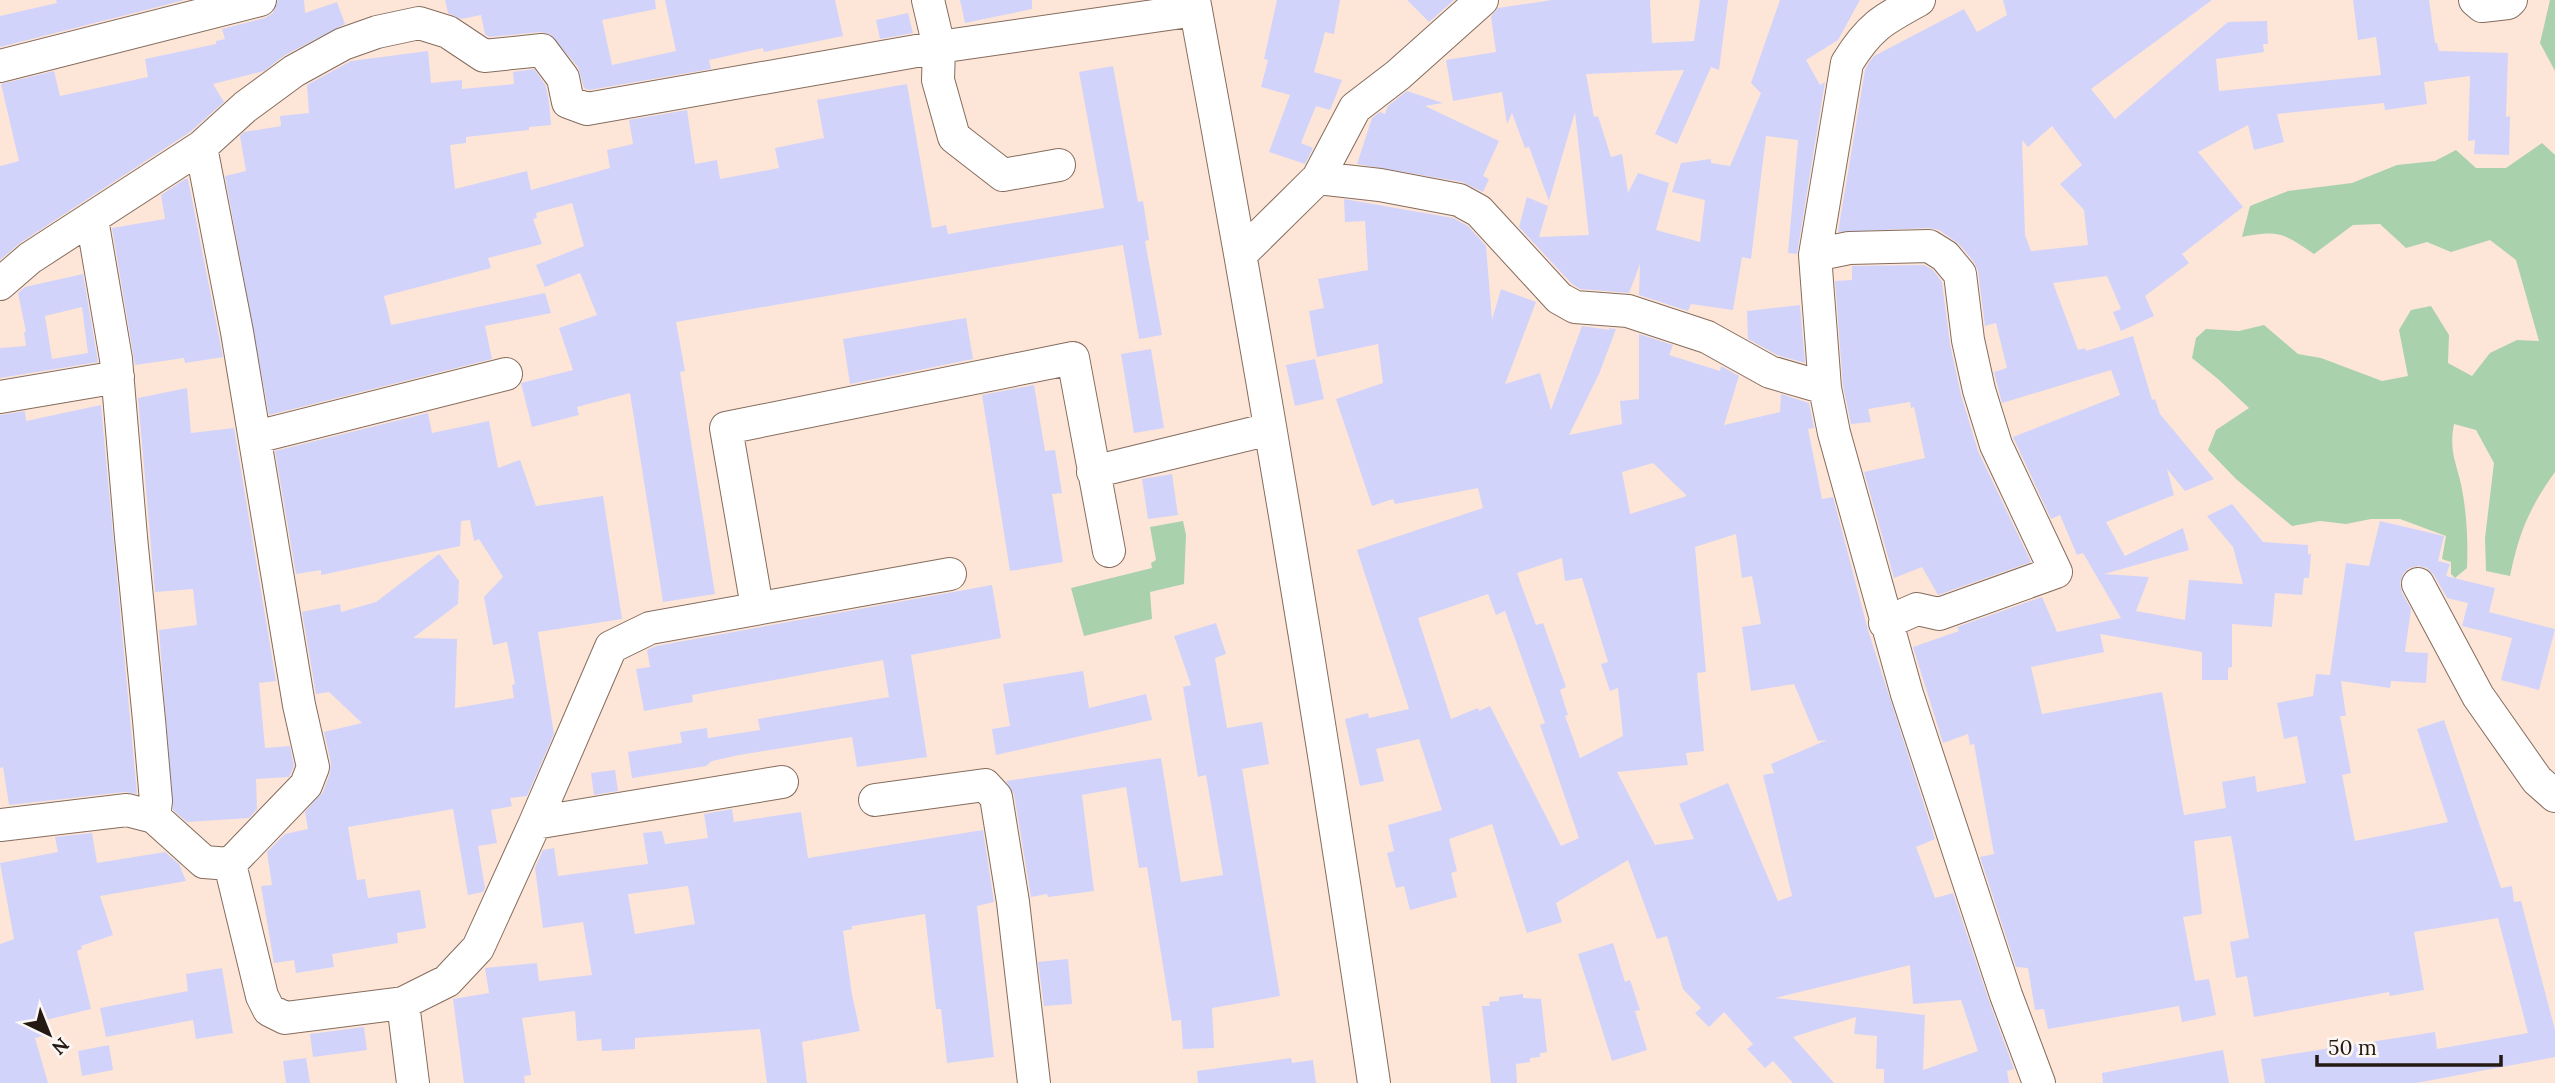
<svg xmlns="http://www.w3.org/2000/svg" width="2555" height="1083" font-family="Lora,serif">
	<rect width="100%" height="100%" fill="#fde6d8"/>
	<path fill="#a9d1ac" d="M 2550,0 L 2555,0 L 2555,71 L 2540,43 Z
		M 2542,143 L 2555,155 L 2555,472 C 2529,508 2519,533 2510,576 L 2486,571 L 2485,538 L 2494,463 L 2476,430 L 2454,424 C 2448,455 2459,466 2463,495 C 2467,519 2468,543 2467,568 L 2455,578 L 2451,574 L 2451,562 L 2442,559 L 2446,536 L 2400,519 L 2371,519 L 2346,524 L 2320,521 L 2292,526 L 2236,479 L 2208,450 L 2216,430 L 2249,408 L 2218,379 L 2192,358 L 2196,338 L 2206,329 L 2239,331 L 2264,325 L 2298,354 L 2321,358 L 2382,381 L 2408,376 L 2399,330 L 2411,310 L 2431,306 L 2449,335 L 2448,363 L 2472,376 L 2490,353 L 2517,340 L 2539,341 L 2516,260 L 2490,240 L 2451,252 L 2427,242 L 2406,248 L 2380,224 L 2353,225 L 2314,254 C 2283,233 2279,230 2242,237 L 2250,206 L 2288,191 L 2352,183 L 2397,165 L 2435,161 L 2456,150 L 2476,168 L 2506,168 Z
		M 1183,521 L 1186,535 L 1184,584 L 1150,592 L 1152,619 L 1084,636 L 1071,588 L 1152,568 L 1151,563 L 1156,560 L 1150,527 Z"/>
	<path fill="#d2d3fa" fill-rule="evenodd" d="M 56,0 L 185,0 L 0,47 L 0,16 L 57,3 Z
		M 278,0 L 304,0 L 305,13 L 337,2 L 345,24 L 285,55 L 264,71 L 213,84 L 224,102 L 190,132 L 20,243 L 0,260 L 0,166 L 19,161 L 1,84 L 54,71 L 60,96 L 148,77 L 145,59 L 216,44 L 216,41 L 225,39 L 222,29 L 265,18 L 273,13 Z
		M 445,0 L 655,0 L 656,9 L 602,20 L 612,65 L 676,51 L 665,0 L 835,0 L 843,36 L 764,52 L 763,48 L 709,60 L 711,69 L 589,90 L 584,88 L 578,67 L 550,34 L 540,32 L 489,37 L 485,34 L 481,15 L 461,19 L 448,13 Z
		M 960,0 L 1032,0 L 1032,9 L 965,23 Z
		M 1277,0 L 1340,0 L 1334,34 L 1325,32 L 1314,72 L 1342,80 L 1330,110 L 1316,106 L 1301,143 L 1313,148 L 1305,164 L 1269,152 L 1290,95 L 1261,87 L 1268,60 L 1264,59 Z
		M 1407,0 L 1454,0 L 1429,22 Z
		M 1552,0 L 1650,0 L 1652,43 L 1694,41 L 1700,0 L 1728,0 L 1719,70 L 1711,67 L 1677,144 L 1655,134 L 1684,70 L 1586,74 L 1594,117 L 1598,116 L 1611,157 L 1622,154 L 1628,193 L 1638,173 L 1669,183 L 1656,230 L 1700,242 L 1705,200 L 1672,192 L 1681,163 L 1711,159 L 1711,163 L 1730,166 L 1761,93 L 1751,83 L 1780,0 L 1860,0 L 1838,40 L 1806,60 L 1820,85 L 1825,82 L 1797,254 L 1788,253 L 1798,140 L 1766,136 L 1751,259 L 1742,257 L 1733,310 L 1691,304 L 1688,311 L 1639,295 L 1640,264 L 1629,293 L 1580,289 L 1571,283 L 1519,227 L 1527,197 L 1548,206 L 1539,237 L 1589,235 L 1575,112 L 1549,201 L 1529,147 L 1525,148 L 1512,113 L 1507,124 L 1502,92 L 1453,101 L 1446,60 L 1496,52 L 1491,17 L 1498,8 Z
		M 2003,0 L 2212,0 L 2091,89 L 2115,119 L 2228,22 L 2267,21 L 2268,44 L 2263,44 L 2264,52 L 2216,59 L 2219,91 L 2381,75 L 2376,37 L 2358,40 L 2353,0 L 2429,0 L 2435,43 L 2437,43 L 2439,51 L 2508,53 L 2506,117 L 2510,116 L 2509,155 L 2474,154 L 2475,140 L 2468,141 L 2470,76 L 2424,82 L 2427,104 L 2385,110 L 2384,103 L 2277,114 L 2284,142 L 2254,150 L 2248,125 L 2198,152 L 2243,207 L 2182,254 L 2189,263 L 2145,296 L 2154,316 L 2121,331 L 2113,312 L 2121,309 L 2107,276 L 2053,283 L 2078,350 L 2085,348 L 2086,351 L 2133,336 L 2152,400 L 2155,399 L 2160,414 L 2214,479 L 2185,491 L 2167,469 L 2174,495 L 2106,522 L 2125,556 L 2183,528 L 2189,550 L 2104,574 L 2149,577 L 2136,611 L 2185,620 L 2189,580 L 2243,584 L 2233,547 L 2207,516 L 2232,504 L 2263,542 L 2308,545 L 2308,554 L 2311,554 L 2309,578 L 2304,578 L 2302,595 L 2275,593 L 2272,627 L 2232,624 L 2232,667 L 2228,668 L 2228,680 L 2202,680 L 2202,652 L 2100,634 L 2104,652 L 2031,667 L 2042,714 L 2162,692 L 2184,815 L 2226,808 L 2222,782 L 2255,776 L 2257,792 L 2306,783 L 2297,736 L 2284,739 L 2277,703 L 2313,696 L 2316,674 L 2330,675 L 2346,563 L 2369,566 L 2380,521 L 2444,536 L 2438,561 L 2450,564 L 2446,576 L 2495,588 L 2489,612 L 2555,629 L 2539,690 L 2501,680 L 2512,638 L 2462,626 L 2468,603 L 2447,598 L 2434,575 L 2427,568 L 2418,566 L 2409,568 L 2403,574 L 2400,583 L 2402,593 L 2411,609 L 2405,652 L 2428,653 L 2426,683 L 2391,681 L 2390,688 L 2341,681 L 2346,716 L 2340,716 L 2351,773 L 2342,775 L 2355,841 L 2448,822 L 2417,729 L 2444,720 L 2501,888 L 2512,886 L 2514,902 L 2521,901 L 2555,1030 L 2555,1057 L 2416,1083 L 2265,1083 L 2261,1059 L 2435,1032 L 2437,1049 L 2528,1033 L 2498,918 L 2414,932 L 2424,990 L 2390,996 L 2389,992 L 2254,1017 L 2247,976 L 2236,978 L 2230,942 L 2249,938 L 2231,836 L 2194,841 L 2202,914 L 2183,917 L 2195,981 L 2209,979 L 2216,1015 L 2182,1022 L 2179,1006 L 2048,1029 L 2044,1009 L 2035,1010 L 2028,968 L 2016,967 L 1980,857 L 1994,854 L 1974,744 L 1970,745 L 1968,734 L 1943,743 L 1913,647 L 1959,631 L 1957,627 L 2042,597 L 2057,632 L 2121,618 L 2083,553 L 2077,555 L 2060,515 L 2051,519 L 2013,437 L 2120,395 L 2111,370 L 2002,403 L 1994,372 L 2007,368 L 1996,323 L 1985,326 L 1978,271 L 1974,262 L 1959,244 L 1939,230 L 1929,228 L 1838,232 L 1865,70 L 1870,61 L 1874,56 L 1964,9 L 1977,32 L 2007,15 ZM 2052,126 L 2082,165 L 2060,184 L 2084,210 L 2088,245 L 2031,251 L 2025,235 L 2022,140 L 2028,147 Z
		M 908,13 L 913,33 L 880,39 L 876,20 Z
		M 428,51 L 431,83 L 462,80 L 462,89 L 514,84 L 513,72 L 534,69 L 546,86 L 549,103 L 551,125 L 529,127 L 529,130 L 466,137 L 466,143 L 450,145 L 455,189 L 527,171 L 531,190 L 610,168 L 607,150 L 633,144 L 629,120 L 687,110 L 695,164 L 717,160 L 720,179 L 779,168 L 775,148 L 824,138 L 817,100 L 907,84 L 932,228 L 946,225 L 948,234 L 1104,208 L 1079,72 L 1113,66 L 1138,202 L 1143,201 L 1149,240 L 1145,241 L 1162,335 L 1139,339 L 1123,245 L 676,322 L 685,371 L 680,372 L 715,594 L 663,602 L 630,393 L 577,407 L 579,415 L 532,427 L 521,383 L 573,370 L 559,328 L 597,315 L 580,273 L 545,287 L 536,265 L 584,246 L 572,203 L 536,213 L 537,218 L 533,219 L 542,244 L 488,258 L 491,268 L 384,296 L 391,325 L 545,293 L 551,313 L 485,326 L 492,359 L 269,415 L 225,176 L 246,171 L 240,136 L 244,132 L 281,126 L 280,116 L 309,113 L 307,85 L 351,61 Z
		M 1407,91 L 1443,103 L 1425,106 L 1499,141 L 1483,176 L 1489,179 L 1483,192 L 1462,182 L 1357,164 L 1372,118 L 1380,112 L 1385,114 L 1388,106 Z
		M 185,179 L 188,179 L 223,357 L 185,363 L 184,358 L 135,365 L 112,228 L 165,219 L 161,195 Z
		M 1344,199 L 1453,218 L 1468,226 L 1486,246 L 1492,320 L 1501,289 L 1536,302 L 1505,384 L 1540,373 L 1551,410 L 1582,326 L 1610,330 L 1608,328 L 1616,329 L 1599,374 L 1569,435 L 1622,424 L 1620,401 L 1639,399 L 1639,334 L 1673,345 L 1669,355 L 1720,371 L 1721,366 L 1739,376 L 1724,425 L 1780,412 L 1781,394 L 1809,403 L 1814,428 L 1808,429 L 1822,499 L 1833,497 L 1868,630 L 1935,839 L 1916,847 L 1935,898 L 1953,893 L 1989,1001 L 2014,1069 L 2007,1071 L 2009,1083 L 1884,1083 L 1884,1069 L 1876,1069 L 1877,1036 L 1854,1034 L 1856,1017 L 1793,1037 L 1834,1083 L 1793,1083 L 1773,1061 L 1765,1068 L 1747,1049 L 1753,1044 L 1724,1012 L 1709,1027 L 1695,1013 L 1701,1008 L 1683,989 L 1667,936 L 1657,939 L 1628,860 L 1556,903 L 1562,922 L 1527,933 L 1492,824 L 1449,839 L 1457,871 L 1451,873 L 1457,897 L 1410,910 L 1404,886 L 1396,888 L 1387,853 L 1394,851 L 1388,825 L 1442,810 L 1419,739 L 1376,749 L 1384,781 L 1360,786 L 1345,719 L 1368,713 L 1369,718 L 1409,709 L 1357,550 L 1483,508 L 1478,488 L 1395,504 L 1393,499 L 1372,506 L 1336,399 L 1383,383 L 1378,344 L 1317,357 L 1309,311 L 1324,308 L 1318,279 L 1368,270 L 1365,221 L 1345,222 ZM 1653,463 L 1687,496 L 1630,514 L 1622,472 ZM 1736,534 L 1742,578 L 1752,576 L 1761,624 L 1742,627 L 1751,691 L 1794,684 L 1818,741 L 1827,740 L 1771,764 L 1774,773 L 1763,775 L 1792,896 L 1778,901 L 1728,783 L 1679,804 L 1694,839 L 1655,845 L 1617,772 L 1688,765 L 1686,753 L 1704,751 L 1697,673 L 1706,672 L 1695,547 ZM 1562,558 L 1565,581 L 1582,578 L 1608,662 L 1601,664 L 1610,691 L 1618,688 L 1623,736 L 1580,758 L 1565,716 L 1568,715 L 1560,690 L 1566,687 L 1543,623 L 1536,625 L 1517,573 ZM 1488,594 L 1496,615 L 1505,611 L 1513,633 L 1545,723 L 1540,725 L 1579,838 L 1561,846 L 1490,706 L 1479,711 L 1478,708 L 1451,719 L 1418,618 ZM 1910,965 L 1913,1004 L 1961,1000 L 1978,1051 L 1923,1070 L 1925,1015 L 1775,998 Z
		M 1924,265 L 1933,270 L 1942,282 L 1950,344 L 1961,395 L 1978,451 L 2031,562 L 1938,595 L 1922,567 L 1894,578 L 1864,472 L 1925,458 L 1914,407 L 1911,408 L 1910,402 L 1868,409 L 1871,422 L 1851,424 L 1843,386 L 1835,281 L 1852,280 L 1852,266 Z
		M 83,274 L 98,362 L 0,378 L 0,348 L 26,346 L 24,332 L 26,332 L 18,293 L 25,287 ZM 82,307 L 88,353 L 52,359 L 45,316 Z
		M 1800,305 L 1805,363 L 1777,355 L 1748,339 L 1747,311 Z
		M 966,318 L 973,359 L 850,384 L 843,339 Z
		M 1151,349 L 1164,428 L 1134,433 L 1121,354 Z
		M 1315,359 L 1324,399 L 1295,406 L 1286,365 Z
		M 1034,385 L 1045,451 L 1055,450 L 1062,493 L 1052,494 L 1063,562 L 1010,571 L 982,395 Z
		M 187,388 L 191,433 L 234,428 L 276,681 L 259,683 L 265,748 L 290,746 L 294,766 L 289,777 L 256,779 L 257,809 L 249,818 L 187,822 L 173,810 L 159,630 L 197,625 L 193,589 L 155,592 L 138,398 Z
		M 101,405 L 137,794 L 125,792 L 9,805 L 3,767 L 0,768 L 0,415 L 25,411 L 26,421 Z
		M 428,413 L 432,433 L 489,421 L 498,468 L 520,460 L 536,506 L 603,496 L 622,619 L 538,632 L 554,734 L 527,796 L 510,798 L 512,806 L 491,810 L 497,843 L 478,846 L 485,888 L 483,892 L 468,895 L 453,809 L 348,827 L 357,880 L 365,879 L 368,898 L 420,890 L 426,928 L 397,933 L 398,943 L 332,954 L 334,967 L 296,973 L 294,960 L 274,963 L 261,886 L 272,885 L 267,852 L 285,834 L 308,829 L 305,812 L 323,792 L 330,773 L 331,763 L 324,732 L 362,723 L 329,692 L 316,694 L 302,612 L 340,604 L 341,612 L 376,602 L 439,554 L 459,581 L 458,604 L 413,638 L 457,639 L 455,708 L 514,698 L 512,685 L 515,684 L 507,642 L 493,645 L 484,597 L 503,577 L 479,539 L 474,541 L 470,520 L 461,521 L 460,546 L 321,575 L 321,570 L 296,574 L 275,451 Z
		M 1172,474 L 1178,515 L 1148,519 L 1142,479 Z
		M 992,585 L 1001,638 L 911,655 L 927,757 L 857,767 L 852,737 L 739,755 L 712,761 L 706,766 L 632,778 L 628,752 L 682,743 L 680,732 L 707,728 L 708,738 L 760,730 L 758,719 L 889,697 L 883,660 L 692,695 L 693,702 L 644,711 L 636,669 L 650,667 L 647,650 L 656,646 Z
		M 1216,623 L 1226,654 L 1215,658 L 1227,728 L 1262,722 L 1269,764 L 1242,769 L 1280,996 L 1212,1008 L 1214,1048 L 1183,1049 L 1181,1020 L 1172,1021 L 1147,867 L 1139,868 L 1126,787 L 1082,795 L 1094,891 L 1048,897 L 1047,894 L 1031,897 L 1014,794 L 1006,781 L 1161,758 L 1181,882 L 1223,875 L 1206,775 L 1198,777 L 1183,687 L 1191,685 L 1174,636 Z
		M 1083,671 L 1089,708 L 1146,694 L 1152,720 L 996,755 L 992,729 L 1010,726 L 1003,684 Z
		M 615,770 L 618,791 L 594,795 L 591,773 Z
		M 732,809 L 734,822 L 801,812 L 808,858 L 983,830 L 994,902 L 977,906 L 994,1057 L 947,1063 L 941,1009 L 936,1009 L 925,914 L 852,926 L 852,929 L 843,931 L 852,995 L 860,1031 L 802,1042 L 807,1083 L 767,1083 L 760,1029 L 635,1038 L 635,1049 L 602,1051 L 601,1039 L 577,1041 L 575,1011 L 522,1018 L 531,1075 L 524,1076 L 525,1083 L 464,1083 L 453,999 L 489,993 L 485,968 L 537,963 L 539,981 L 592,975 L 583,922 L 543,928 L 535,868 L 543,850 L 554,848 L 558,876 L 648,864 L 643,833 L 662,831 L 665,844 L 708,838 L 704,814 ZM 688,886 L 695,924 L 635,934 L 628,894 Z
		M 92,833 L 97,863 L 165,852 L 179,864 L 186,881 L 100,896 L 113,935 L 81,946 L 82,949 L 77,951 L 91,1009 L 46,1020 L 50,1034 L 35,1038 L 48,1083 L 0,1083 L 0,944 L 14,939 L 0,863 L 58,852 L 55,837 Z
		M 1613,943 L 1625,982 L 1630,980 L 1640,1010 L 1635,1011 L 1647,1050 L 1612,1061 L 1578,954 Z
		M 1068,959 L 1072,1004 L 1044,1006 L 1038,962 Z
		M 222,968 L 233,1033 L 196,1039 L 193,1020 L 106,1037 L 100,1008 L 188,991 L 186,974 Z
		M 1523,994 L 1523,998 L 1541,999 L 1547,1052 L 1540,1053 L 1540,1057 L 1530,1058 L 1530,1062 L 1516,1064 L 1517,1083 L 1491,1083 L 1482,1006 L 1490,1006 L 1489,1002 L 1499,1001 L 1499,997 Z
		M 364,1027 L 367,1050 L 313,1057 L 310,1034 Z
		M 109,1045 L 113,1070 L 82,1076 L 78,1051 Z
		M 2223,1050 L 2229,1083 L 2103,1083 L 2102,1073 Z
		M 306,1058 L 310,1083 L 286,1083 L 283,1061 Z
		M 1291,1058 L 1292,1063 L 1313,1060 L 1316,1083 L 1198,1083 L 1197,1071 Z"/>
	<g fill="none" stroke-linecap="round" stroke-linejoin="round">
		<defs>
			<path id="minor" d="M 928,0 L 939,47 L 938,80 L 954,137 L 1003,175 L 1059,165
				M 1194,0 C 1261,360 1321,721 1374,1083
				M 1919,0 C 1882,20 1869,27 1847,63 L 1815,255 L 1825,388 L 1834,433 L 1907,694 L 2006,995 L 2039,1083
				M 2475,0 L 2482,6 L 2508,3 L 2511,0
				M 0,66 L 260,0
				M 201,147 L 237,332 L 299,705 L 313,767 L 306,785 L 230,864 L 262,996 L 269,1010 L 285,1018 L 403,1003 L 447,981 L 478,948 L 535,823 L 611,647 L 650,628 L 950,574
				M 1318,178 L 1380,185 L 1459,200 L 1479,211 L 1559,298 L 1575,307 L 1628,311 L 1707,337 L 1770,372 L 1825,388
				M 92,219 L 116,359 L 131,537 L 149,720 L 156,801 L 154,817
				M 1241,254 L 1318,178 L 1355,108 L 1398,75 L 1482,0
				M 1815,255 L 1849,248 L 1929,246 L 1945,256 L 1960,274 L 1968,340 L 1979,390 L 1996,445 L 2056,572 L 1939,614 L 1917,609 L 1885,623
				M 0,284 L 30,258 L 201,147 L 245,107 L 294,71 L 343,44 L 377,32 L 419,23 L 448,32 L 484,56 L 542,50 L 563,78 L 568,102 L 587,109 L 939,47 L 1196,10
				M 0,397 L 118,377
				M 256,437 L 506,374
				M 1093,472 L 1270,429
				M 2418,584 L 2478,696 L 2537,780 L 2555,796
				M 757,607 L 726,428 L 1073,358 L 1109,551
				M 875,800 L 985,785 L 996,797 L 1013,902 L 1034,1083
				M 535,823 L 782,782
				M 0,825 L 127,810 L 154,817 L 204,862 L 230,864
				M 403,1003 L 413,1083"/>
		</defs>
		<use href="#minor" stroke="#856c5d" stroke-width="34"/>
		<use href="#minor" stroke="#fff" stroke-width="32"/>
	</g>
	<g transform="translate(49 1034) rotate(137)" stroke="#fdf7f4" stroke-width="5" paint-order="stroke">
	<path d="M0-5L12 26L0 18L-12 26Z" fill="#241913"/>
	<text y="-10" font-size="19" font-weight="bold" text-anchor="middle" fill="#241913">N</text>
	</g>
	<path d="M2317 1055v10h184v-10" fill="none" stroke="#241913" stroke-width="3.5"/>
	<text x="2328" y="1055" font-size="21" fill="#241913" stroke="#fdf7f4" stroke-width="5" paint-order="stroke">50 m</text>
</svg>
